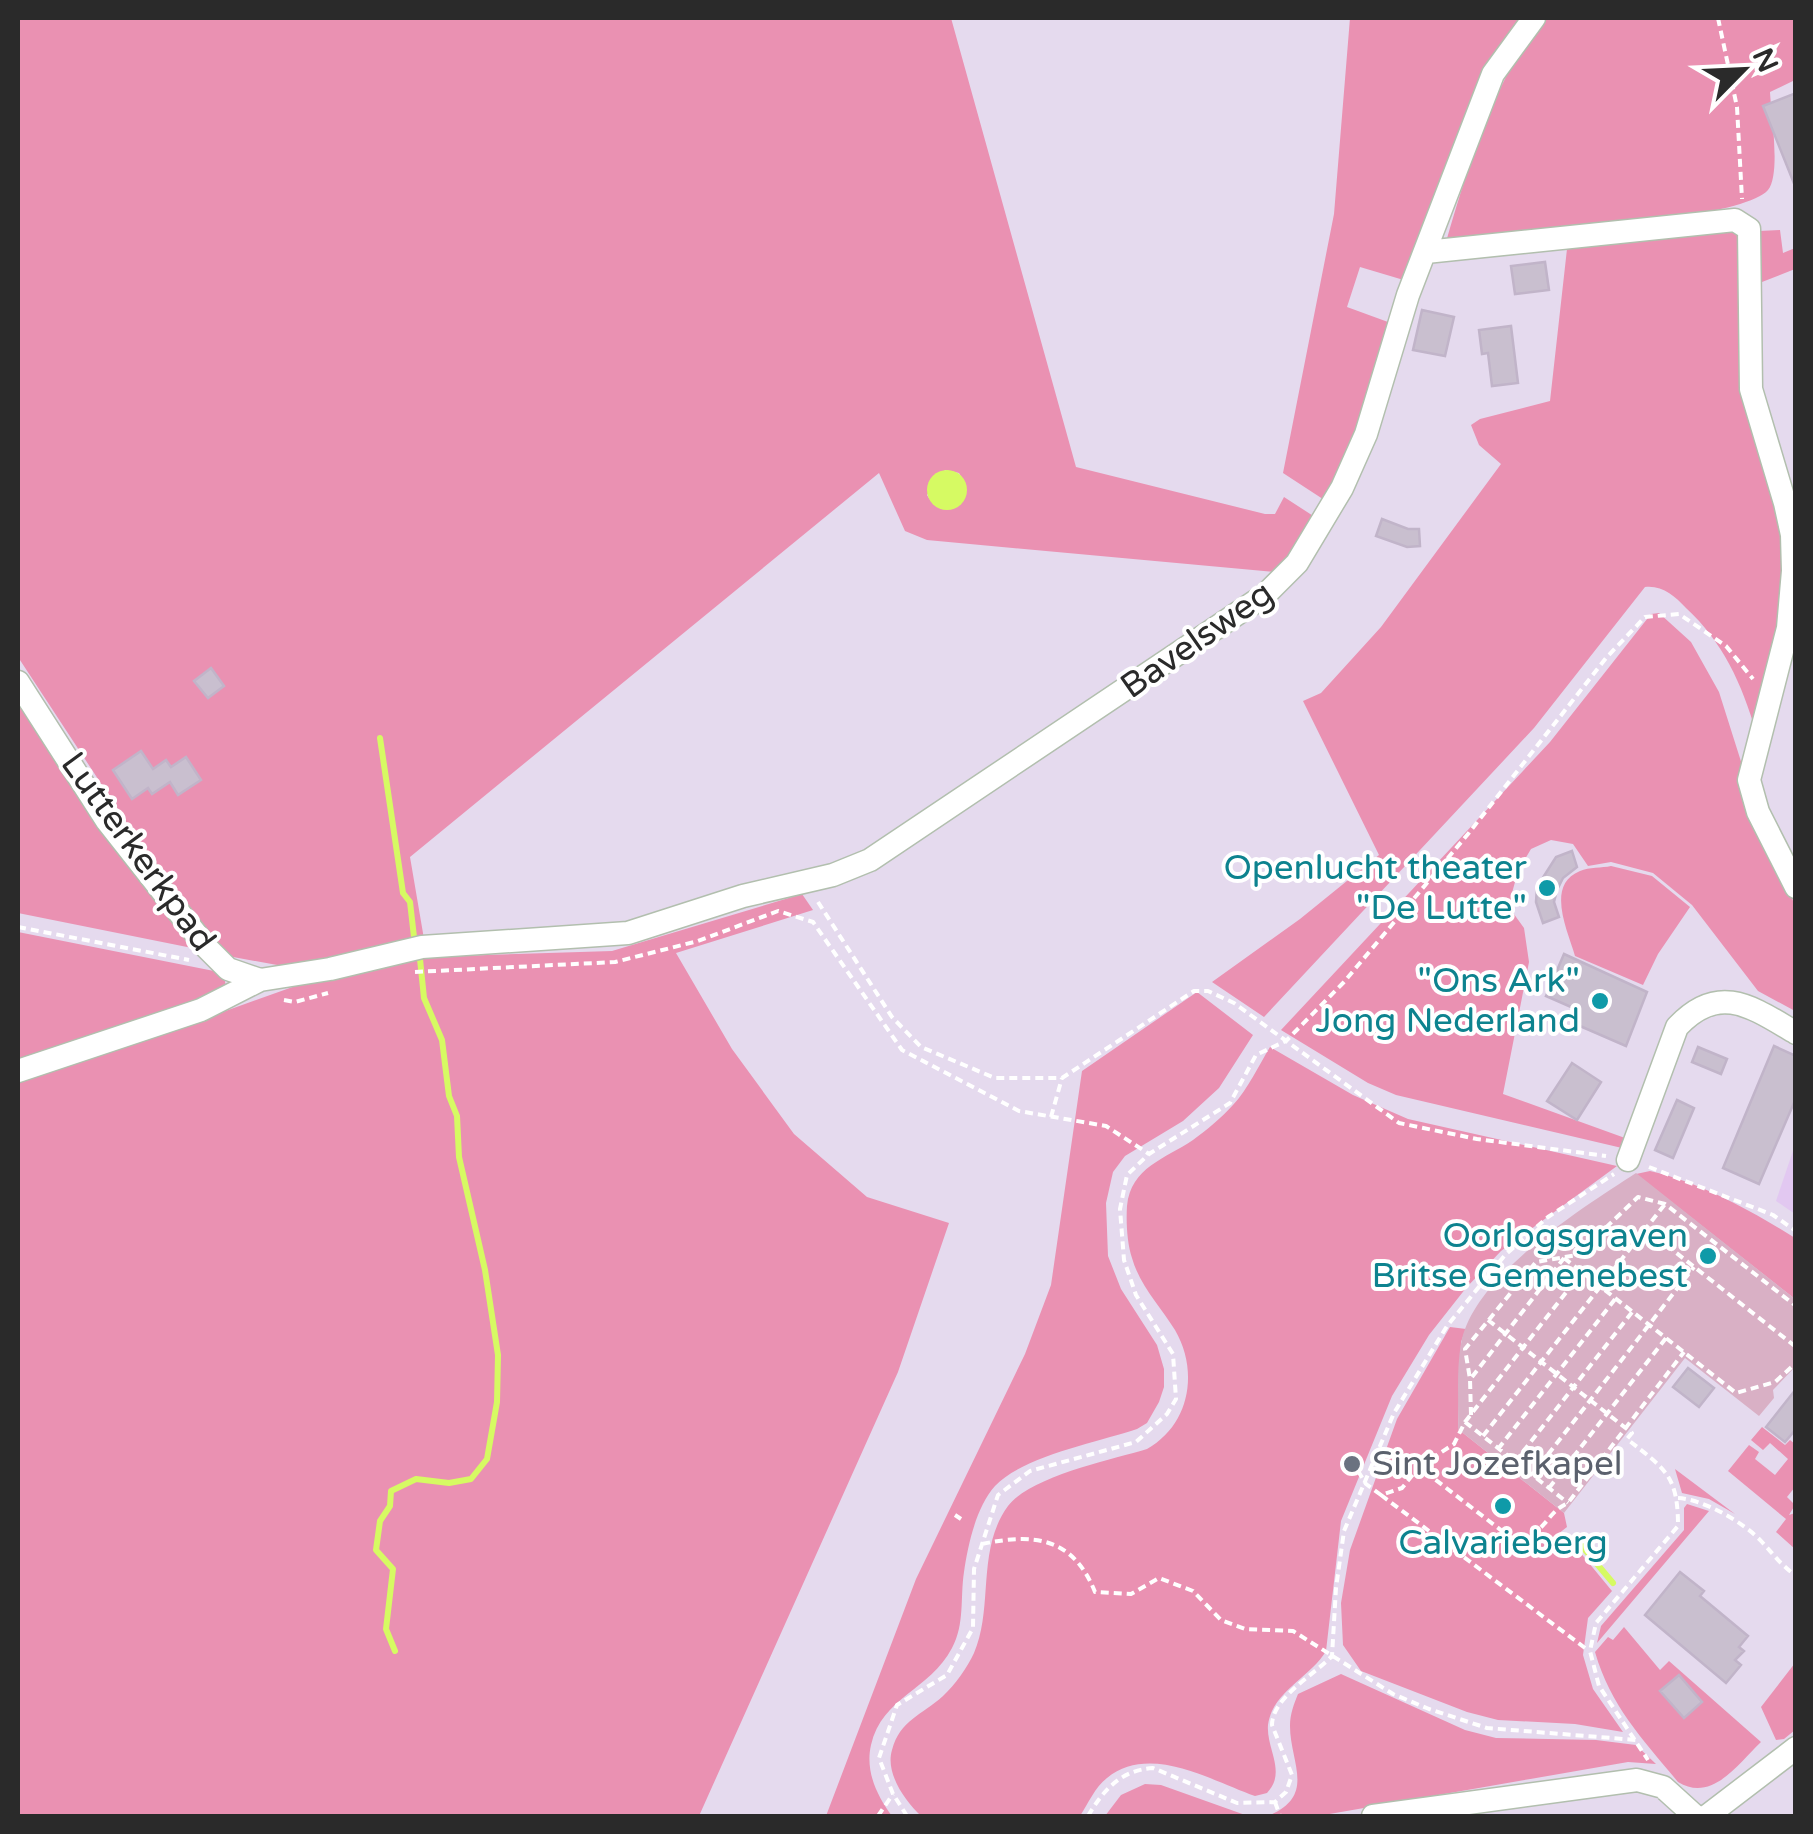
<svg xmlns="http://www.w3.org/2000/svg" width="1813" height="1834" font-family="'Varela Round',sans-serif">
	<rect width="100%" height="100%" fill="#e5daee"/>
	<path fill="#e2c8f1" d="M 1795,1145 L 1795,1214 L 1776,1201 Z"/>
	<path fill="#ea91b2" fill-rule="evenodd" d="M 18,18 L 951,18 L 1076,467 L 1265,514 L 1275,514 L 1284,497 L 1321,521 L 1274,572 L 927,540 L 905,531 L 879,473 L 410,857 L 424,939 L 299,969 L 233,957 L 213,937 L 138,840 L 18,657 ZM 945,470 L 959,473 L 966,485 L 954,508 C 942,512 933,506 927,495 Z
		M 1350,18 L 1521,18 L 1407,281 L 1360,267 L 1347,307 L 1388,322 L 1375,364 L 1379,375 L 1332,505 L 1283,473 L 1334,214 Z
		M 1543,18 L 1795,18 L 1795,80 L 1770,92 C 1771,113 1781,174 1768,190 C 1740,222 1500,236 1446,242 C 1469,163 1493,83 1543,18 Z
		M 1737,229 L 1742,234 L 1743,382 L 1785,520 L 1786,611 L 1756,732 C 1742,684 1723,642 1686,608 C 1675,596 1662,585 1645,587 L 1534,728 L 1264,1017 L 1212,982 L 1300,919 L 1379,855 L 1303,701 L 1321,693 L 1381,627 L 1501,464 L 1479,445 L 1471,425 L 1480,419 L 1550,401 L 1567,249 Z
		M 1780,230 L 1783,253 L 1795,248 L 1795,269 L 1762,282 L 1759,231 Z
		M 1659,613 L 1691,642 L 1719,692 L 1751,793 L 1795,906 L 1795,1011 L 1758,991 L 1692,905 L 1653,873 L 1611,862 L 1588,866 L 1573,844 L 1551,840 L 1531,849 L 1518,871 L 1512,893 L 1511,910 L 1524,928 L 1529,962 L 1503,1094 L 1625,1138 L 1622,1148 L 1396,1095 L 1368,1083 L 1281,1030 L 1550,742 L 1651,614 Z
		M 18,693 L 202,950 L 18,913 Z
		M 1611,866 L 1652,876 L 1690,907 L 1658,954 L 1643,985 L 1575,956 C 1568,931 1545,885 1580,871 C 1589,867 1602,868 1611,866 Z
		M 802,894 L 813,910 L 676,953 L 732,1049 L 794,1134 L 867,1197 L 949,1223 L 898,1372 L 699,1816 L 18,1816 L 18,1079 L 153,1037 L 301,984 L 426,957 L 612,951 Z
		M 18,932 L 219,972 L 225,981 L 226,990 L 18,1060 Z
		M 1197,992 L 1253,1035 L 1219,1088 L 1183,1121 L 1125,1156 L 1113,1172 L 1106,1203 L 1108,1256 L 1121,1289 L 1157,1345 L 1164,1369 L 1164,1387 L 1159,1402 L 1147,1423 L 1137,1429 C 1099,1442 1023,1456 995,1486 C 976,1507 968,1545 964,1572 C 960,1598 965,1624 952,1648 C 930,1690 882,1697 871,1745 C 865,1771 877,1796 892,1816 L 826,1816 L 916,1579 L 1025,1354 L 1051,1285 L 1082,1071 Z
		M 1270,1047 L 1353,1095 L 1408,1119 L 1617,1166 L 1501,1251 L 1466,1288 L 1429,1335 L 1392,1396 L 1341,1521 L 1326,1651 C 1311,1677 1272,1692 1268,1725 C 1266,1749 1287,1772 1267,1793 L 1255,1796 C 1212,1781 1150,1743 1107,1778 C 1095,1787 1088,1804 1080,1816 L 921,1816 C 905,1801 885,1773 892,1750 C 900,1720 922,1715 943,1696 C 955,1685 967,1668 974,1653 C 994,1607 976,1550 1008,1506 C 1031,1476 1111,1460 1147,1449 C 1190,1425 1199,1371 1175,1330 C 1160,1306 1140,1286 1132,1258 C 1127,1243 1126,1222 1127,1206 C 1131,1167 1165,1159 1193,1140 C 1207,1130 1222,1117 1233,1105 C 1248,1089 1259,1065 1270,1047 Z
		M 1650,1171 C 1700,1182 1752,1211 1795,1238 L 1795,1299 L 1636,1174 Z
		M 1450,1327 L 1466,1329 L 1461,1342 L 1458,1429 L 1564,1513 L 1567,1527 L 1549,1541 L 1539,1542 L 1550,1546 L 1565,1534 L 1612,1591 L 1588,1618 L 1583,1655 L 1593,1689 L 1623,1732 L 1575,1724 L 1498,1720 L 1467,1712 L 1361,1671 L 1343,1645 L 1341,1603 L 1350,1550 L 1397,1419 Z
		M 1762,1427 L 1785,1445 L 1790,1440 L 1795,1444 L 1795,1487 L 1787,1497 L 1795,1505 L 1789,1515 L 1795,1513 L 1795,1549 L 1776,1532 L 1786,1519 L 1728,1471 L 1749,1445 L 1759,1452 L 1755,1459 L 1775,1475 L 1788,1459 L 1770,1443 L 1763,1450 L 1751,1440 Z
		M 1675,1469 L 1735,1514 L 1709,1499 L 1682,1493 Z
		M 1687,1504 L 1709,1511 L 1597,1643 L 1601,1626 L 1684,1530 L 1684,1508 Z
		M 1624,1627 L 1660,1670 L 1669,1661 L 1761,1742 C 1738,1764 1712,1803 1678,1782 C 1642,1738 1611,1707 1595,1652 L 1608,1637 L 1613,1640 Z
		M 1795,1663 L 1795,1730 L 1784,1739 L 1776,1740 L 1761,1707 Z
		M 1341,1674 L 1465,1730 L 1496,1738 L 1596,1740 L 1636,1745 L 1656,1764 L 1628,1762 L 1318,1816 L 1268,1816 C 1317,1796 1290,1763 1290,1726 C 1290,1714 1294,1704 1298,1694 Z
		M 1145,1784 L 1161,1785 L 1248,1816 L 1105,1816 L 1121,1795 Z"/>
	<path fill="#d9b0c5" d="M 1636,1173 L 1795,1299 L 1795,1367 L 1773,1390 L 1774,1398 L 1759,1416 L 1685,1358 L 1564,1513 L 1458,1429 C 1459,1402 1456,1371 1461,1344 C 1472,1277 1582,1208 1636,1173 Z"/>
	<path fill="#d6fa63" d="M927 490a20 20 0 1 1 40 0a20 20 0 1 1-40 0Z"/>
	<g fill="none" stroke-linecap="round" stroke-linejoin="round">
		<path stroke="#d6fa63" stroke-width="6" d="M 380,738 L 403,893 L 410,902 L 414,937
			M 1576,1539 L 1613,1583
			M 395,1651 L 386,1629 L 393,1569 L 376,1550 L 380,1521 L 390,1506 L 391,1491 L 416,1479 L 449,1483 L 471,1479 L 487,1459 L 497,1402 L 498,1355 L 485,1270 L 459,1157 L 457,1116 L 449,1096 L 442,1040 L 424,998 L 420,959"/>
	</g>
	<path fill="#c9bfcf" stroke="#c1b4c9" stroke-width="2.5" d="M 1796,93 L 1796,186 L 1795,186 L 1763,106 Z
		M 1545,262 L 1549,290 L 1515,294 L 1511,266 Z
		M 1422,310 L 1454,317 L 1445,356 L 1413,350 Z
		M 1511,326 L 1518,383 L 1492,386 L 1488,353 L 1482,354 L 1479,330 Z
		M 1382,519 L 1408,529 L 1419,529 L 1420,546 L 1407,547 L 1376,536 Z
		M 211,668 L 224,686 L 208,698 L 194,681 Z
		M 141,751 L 153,769 L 166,760 L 171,767 L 186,757 L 201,780 L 178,795 L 170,782 L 152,794 L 148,788 L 132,799 L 113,770 Z
		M 1572,851 L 1577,867 L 1563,878 L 1557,890 L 1554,902 L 1559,917 L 1543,923 L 1536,902 L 1537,887 L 1556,857 Z
		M 1564,954 L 1647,992 L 1626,1046 L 1573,1023 L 1578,1010 L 1546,996 Z
		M 1774,1046 L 1796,1056 L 1796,1098 L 1759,1184 L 1723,1168 Z
		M 1698,1047 L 1727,1059 L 1721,1074 L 1692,1062 Z
		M 1572,1063 L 1601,1082 L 1577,1120 L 1547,1101 Z
		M 1677,1100 L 1694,1108 L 1673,1158 L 1655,1150 Z
		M 1688,1368 L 1714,1388 L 1699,1407 L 1673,1387 Z
		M 1796,1389 L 1796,1429 L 1785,1442 L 1766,1427 Z
		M 1680,1572 L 1704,1591 L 1700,1596 L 1748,1636 L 1739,1647 L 1744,1651 L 1735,1660 L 1741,1665 L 1726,1683 L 1645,1615 Z
		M 1679,1675 L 1702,1702 L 1684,1718 L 1660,1691 Z"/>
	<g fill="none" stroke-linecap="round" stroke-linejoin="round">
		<defs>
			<path id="minor" d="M 1426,252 L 1735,220 L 1749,229 L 1751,389 L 1785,503 L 1792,535 L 1793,571 L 1788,628 L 1749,780 L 1758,812 L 1796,887
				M 18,682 L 107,821 L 207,948 L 228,969 L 260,980 L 330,969 L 422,947 L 628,933 L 743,896 L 833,875 L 870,860 L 1265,595 L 1297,563 L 1342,488 L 1366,434 L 1408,295 L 1493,74 L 1534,18
				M 18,1071 L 201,1010 L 260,980
				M 1628,1160 L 1677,1027 C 1719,982 1752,1007 1796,1033
				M 1373,1816 L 1637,1780 L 1663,1787 L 1695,1816
				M 1707,1816 L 1796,1748"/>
		</defs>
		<use href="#minor" stroke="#b2bfae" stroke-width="25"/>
		<path stroke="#fff" stroke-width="4" stroke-dasharray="8 5" stroke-linecap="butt" d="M 1718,18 L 1737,107 L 1742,199
			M 818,902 L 892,1017 L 921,1047 L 995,1078 L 1062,1078 L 1194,991 L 1208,991 L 1234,1003 L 1399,1123 L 1477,1139 L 1606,1156
			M 18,927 L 189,960
			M 415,972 L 615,962 L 698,941 L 778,911 L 813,922 L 902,1050 L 1019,1111 L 1106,1126 L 1149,1154
			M 284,1000 L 295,1002 L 328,993
			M 1051,1117 L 1062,1078
			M 1649,1167 L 1773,1215 L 1796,1231
			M 1646,1229 L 1796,1347
			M 1564,1258 L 1736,1393 L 1775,1382 L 1796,1363
			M 1488,1320 L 1632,1433 L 1627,1439 C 1665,1469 1678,1475 1678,1526 L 1596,1623 L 1590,1651 L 1599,1686 L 1648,1760
			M 1472,1377 L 1564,1258
			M 1471,1415 L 1470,1379 L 1465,1349 L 1536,1262 L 1577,1255 L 1638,1197 L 1665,1204 L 1796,1306
			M 1465,1422 L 1568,1503
			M 1483,1436 L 1665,1204
			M 1498,1449 L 1616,1298
			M 1515,1462 L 1633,1311
			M 1420,1466 L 1454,1444 L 1465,1422 L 1582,1272
			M 1358,1471 L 1366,1484 L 1381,1495 L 1402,1488 L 1419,1467 L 1515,1541 C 1548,1533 1545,1513 1568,1503 L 1684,1352
			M 1532,1475 L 1694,1267
			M 1549,1488 L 1666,1338
			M 1381,1495 L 1589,1651
			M 1678,1498 C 1703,1499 1745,1523 1762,1542 C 1775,1556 1779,1563 1796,1576
			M 955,1515 L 961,1519
			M 982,1544 C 1034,1533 1073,1537 1095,1592 L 1131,1594 L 1159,1578 L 1193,1591 L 1221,1620 L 1245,1629 L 1293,1631 L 1393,1694 L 1429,1709 L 1487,1728 L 1636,1740
			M 1275,1802 L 1280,1816
			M 878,1816 L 893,1794
			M 907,1816 L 893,1794 L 879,1758 L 897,1705 L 947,1675 L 973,1628 L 974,1569 L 998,1495 L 1030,1471 L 1136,1442 L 1167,1414 L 1176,1399 L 1173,1354 L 1136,1295 L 1124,1260 L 1120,1209 L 1127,1175 L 1149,1154 L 1230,1103 L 1256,1055 L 1286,1041 L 1344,982 L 1468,834 L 1606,658 L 1645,617 L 1679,614 L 1726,646 L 1753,679
			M 1088,1816 C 1103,1791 1120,1770 1153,1768 L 1237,1803 L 1275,1802 L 1286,1792 L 1292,1775 L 1272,1725 C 1272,1698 1314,1675 1332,1656 L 1336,1588 L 1344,1531 L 1394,1413 L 1447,1326 L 1505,1255 L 1548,1217 L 1614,1174"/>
		<use href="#minor" stroke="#fff" stroke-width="22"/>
	</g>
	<g fill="#0f9aa8" stroke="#fff" stroke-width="4">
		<circle cx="1547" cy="888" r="10"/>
		<circle cx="1600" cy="1001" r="10"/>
		<circle cx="1708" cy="1256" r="10"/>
		<circle cx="1503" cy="1506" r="10"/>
	</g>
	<circle fill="#6b7280" stroke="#fff" stroke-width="4" cx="1352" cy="1464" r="10"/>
	<g text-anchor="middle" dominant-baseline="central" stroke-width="8" stroke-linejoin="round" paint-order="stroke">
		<g font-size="35" fill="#2a2a2a" stroke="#fff">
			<text transform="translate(1197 640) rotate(-35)">Bavelsweg</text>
			<text transform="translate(138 852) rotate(54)">Lutterkerkpad</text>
		</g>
		<g font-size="35" fill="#0d838f" stroke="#fff" text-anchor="end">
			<text x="1527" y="868">Openlucht theater<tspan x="1527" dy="40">"De Lutte"</tspan></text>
			<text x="1580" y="981">"Ons Ark"<tspan x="1580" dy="40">Jong Nederland</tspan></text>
			<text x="1688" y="1236">Oorlogsgraven<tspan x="1688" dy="40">Britse Gemenebest</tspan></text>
			<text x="1503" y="1543" text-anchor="middle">Calvarieberg</text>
		</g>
		<g font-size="35" fill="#5b616d" stroke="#fff" text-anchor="start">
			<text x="1372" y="1464">Sint Jozefkapel</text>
		</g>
	</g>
	<rect width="1813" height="1834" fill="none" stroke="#2a2a2a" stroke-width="40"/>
	<g transform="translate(1743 70) rotate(66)" stroke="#ffffff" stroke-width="8" paint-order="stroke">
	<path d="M0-8L18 38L0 25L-18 38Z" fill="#2a2a2a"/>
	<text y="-15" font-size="28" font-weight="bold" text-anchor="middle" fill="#2a2a2a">N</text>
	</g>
</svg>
